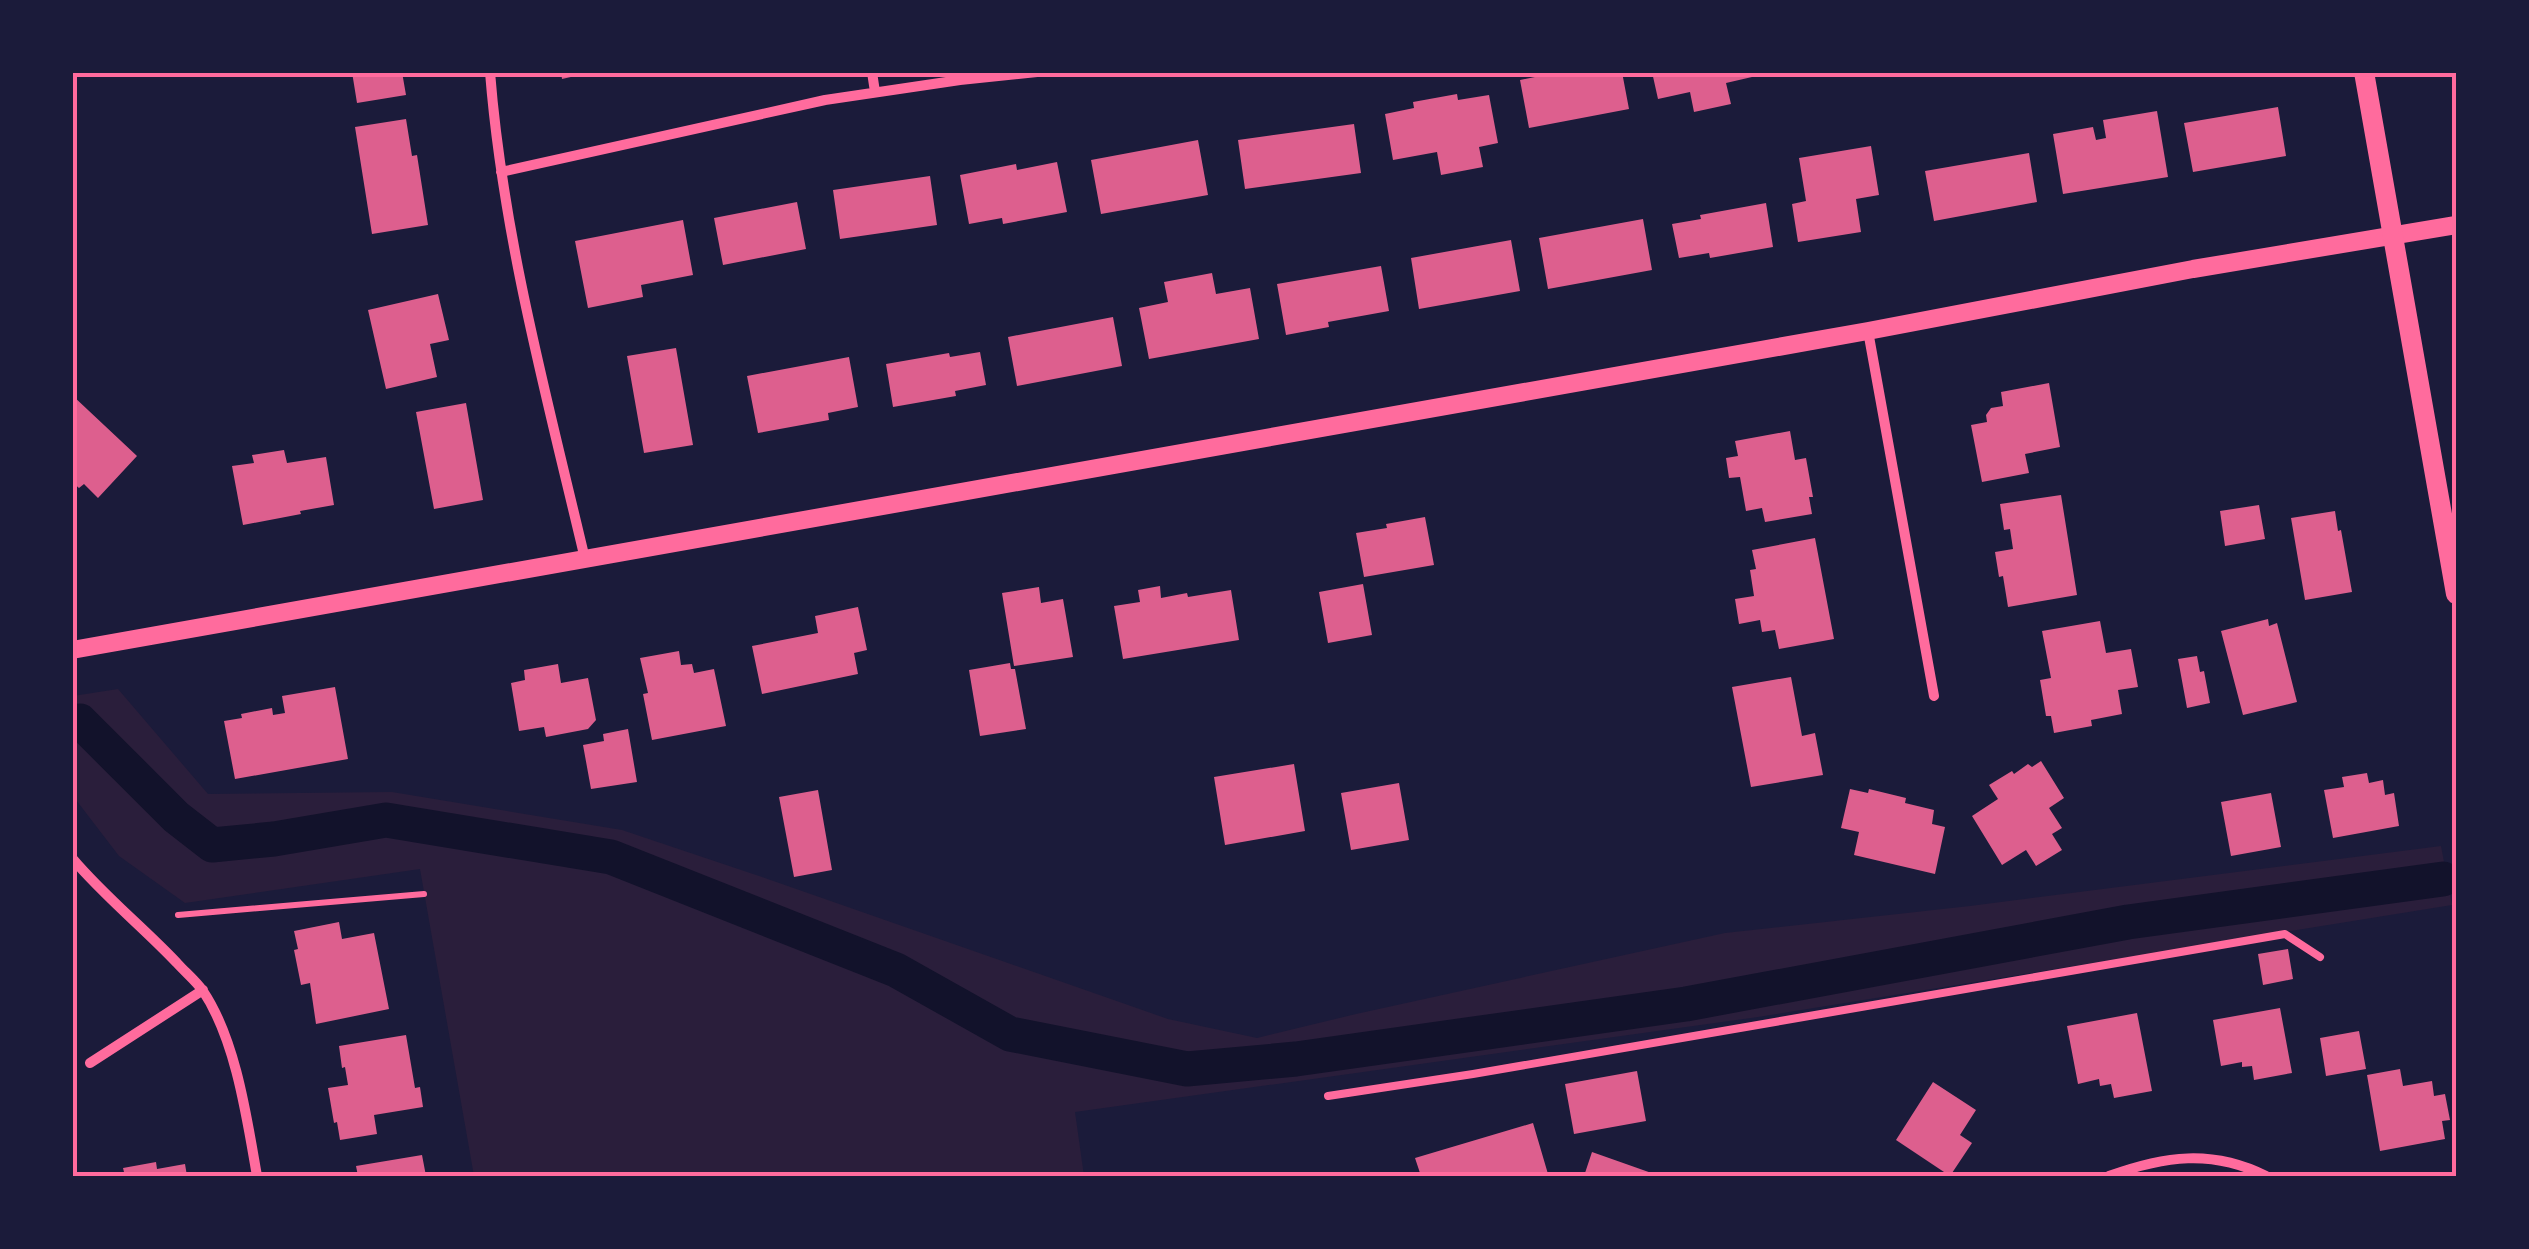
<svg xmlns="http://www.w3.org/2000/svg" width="2529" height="1249" font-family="Lato,sans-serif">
	<rect width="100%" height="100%" fill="#1b1b3a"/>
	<path fill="#2a1e3b" d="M 118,689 L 208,794 L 392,792 L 622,830 L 762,877 L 1168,1019 L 1257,1038 L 1356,1014 L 1725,933 L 1970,906 L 2441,846 L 2452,905 L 1758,1017 L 1075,1112 L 1084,1176 L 474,1176 L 420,869 L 185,903 L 119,856 L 73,796 L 73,696 Z"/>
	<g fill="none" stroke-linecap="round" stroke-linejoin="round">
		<path stroke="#12122b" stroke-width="35" d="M 80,721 L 176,817 L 212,845 L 274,839 L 386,820 L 611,857 L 896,970 L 1010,1034 L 1187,1069 L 1296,1059 L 1686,1004 L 2128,922 L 2443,879"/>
	</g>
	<path fill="#dd5f8e" d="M 352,72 L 402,72 L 406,95 L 357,103 Z
		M 561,72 L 584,72 L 584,74 L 562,79 Z
		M 1559,72 L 1622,72 L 1629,109 L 1529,128 L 1520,80 Z
		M 1652,72 L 1765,72 L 1765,74 L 1726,83 L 1731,104 L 1694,112 L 1690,92 L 1658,99 Z
		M 1457,94 L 1458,100 L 1489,95 L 1498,143 L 1479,147 L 1483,167 L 1441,175 L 1437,152 L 1393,160 L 1385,114 L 1414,108 L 1413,102 Z
		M 2278,107 L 2286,156 L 2193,172 L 2184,123 Z
		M 2157,111 L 2168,177 L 2063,194 L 2053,134 L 2093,127 L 2096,140 L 2106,138 L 2103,120 Z
		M 406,119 L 412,156 L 417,155 L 428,225 L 372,234 L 355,127 Z
		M 1354,124 L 1361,173 L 1245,189 L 1238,140 Z
		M 1198,140 L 1208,195 L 1101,214 L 1091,160 Z
		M 1871,146 L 1879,195 L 1856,199 L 1861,232 L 1798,242 L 1792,204 L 1806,201 L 1799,158 Z
		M 2029,153 L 2037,202 L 1934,221 L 1925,171 Z
		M 1057,162 L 1067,212 L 1003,224 L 1002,218 L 969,224 L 960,175 L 1016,164 L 1017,170 Z
		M 930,176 L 937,225 L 840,239 L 833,190 Z
		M 797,202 L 806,249 L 723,265 L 714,218 Z
		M 1766,203 L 1773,247 L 1710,258 L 1709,253 L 1679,258 L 1672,224 L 1701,219 L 1700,215 Z
		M 1643,219 L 1652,270 L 1548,289 L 1539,238 Z
		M 683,220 L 693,275 L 641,285 L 643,297 L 588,308 L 575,241 Z
		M 1511,240 L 1520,291 L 1419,309 L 1411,258 Z
		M 1381,266 L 1389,311 L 1328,322 L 1329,327 L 1286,335 L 1277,284 Z
		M 1212,273 L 1216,294 L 1250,288 L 1259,339 L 1149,359 L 1139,308 L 1168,302 L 1164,282 Z
		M 438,294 L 449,340 L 430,344 L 437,377 L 386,389 L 368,310 Z
		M 1113,317 L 1122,366 L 1017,386 L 1008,337 Z
		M 676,348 L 693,445 L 644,453 L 627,356 Z
		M 980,352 L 986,385 L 955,391 L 956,396 L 893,407 L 886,364 L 949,353 L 950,357 Z
		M 849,357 L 858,407 L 828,413 L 829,420 L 758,433 L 747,376 Z
		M 2049,383 L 2060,447 L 2025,454 L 2029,473 L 1982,482 L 1971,425 L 1987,422 L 1986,415 L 1991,408 L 2003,406 L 2001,392 Z
		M 72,395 L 137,456 L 98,498 L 84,484 L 79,488 L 72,482 Z
		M 466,403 L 483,500 L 434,509 L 416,412 Z
		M 1790,431 L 1795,460 L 1806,458 L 1813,497 L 1809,497 L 1812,514 L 1765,522 L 1762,508 L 1746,511 L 1740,477 L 1729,478 L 1726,458 L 1738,456 L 1735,441 Z
		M 284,450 L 287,463 L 326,457 L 334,505 L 300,511 L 301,514 L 243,525 L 232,466 L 254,463 L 252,455 Z
		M 2061,495 L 2077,595 L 2008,607 L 2003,576 L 1999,577 L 1995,552 L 2013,549 L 2010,529 L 2004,530 L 2000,504 Z
		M 2259,505 L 2265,539 L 2225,546 L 2220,511 Z
		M 2335,511 L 2338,531 L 2341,530 L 2352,592 L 2305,600 L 2291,518 Z
		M 1425,517 L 1434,565 L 1364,577 L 1356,533 L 1387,528 L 1386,524 Z
		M 1815,538 L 1834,639 L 1779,649 L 1775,630 L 1762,632 L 1760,620 L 1739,624 L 1735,599 L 1754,596 L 1750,570 L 1756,569 L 1752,550 Z
		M 1363,584 L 1372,635 L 1328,643 L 1319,592 Z
		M 1160,586 L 1161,598 L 1187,593 L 1188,597 L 1231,590 L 1239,640 L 1123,659 L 1114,606 L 1140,602 L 1138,590 Z
		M 1039,587 L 1041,603 L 1063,599 L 1073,657 L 1014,666 L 1002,593 Z
		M 858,607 L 867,650 L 854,653 L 858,674 L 762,694 L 752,646 L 818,633 L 815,616 Z
		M 2268,619 L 2269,626 L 2277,623 L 2297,702 L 2243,715 L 2221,631 Z
		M 2100,621 L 2106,653 L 2131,649 L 2138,687 L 2118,690 L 2122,714 L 2091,720 L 2092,726 L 2054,733 L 2051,716 L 2046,716 L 2040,680 L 2051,678 L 2042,631 Z
		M 679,651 L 681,665 L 692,664 L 694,673 L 714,669 L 726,726 L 652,740 L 643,694 L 648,693 L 640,658 Z
		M 2197,656 L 2200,672 L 2204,671 L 2210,703 L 2187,708 L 2178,659 Z
		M 1010,663 L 1011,669 L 1015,669 L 1026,729 L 980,736 L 969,670 Z
		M 558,664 L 561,683 L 588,678 L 596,720 L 588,729 L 546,737 L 544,727 L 519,731 L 511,683 L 525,680 L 524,670 Z
		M 1791,677 L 1802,736 L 1815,733 L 1823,775 L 1751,787 L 1732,687 Z
		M 335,687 L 348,759 L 235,779 L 224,721 L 242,718 L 241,714 L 272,708 L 273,715 L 285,713 L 282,696 Z
		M 628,729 L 637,782 L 591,789 L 583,745 L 604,741 L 603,734 Z
		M 2041,761 L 2064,798 L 2049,808 L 2062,828 L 2052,834 L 2062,850 L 2036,866 L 2026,850 L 2002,865 L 1972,816 L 1998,799 L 1989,785 L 2012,771 L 2014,774 L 2028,764 L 2032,767 Z
		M 1294,764 L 1305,831 L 1225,845 L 1214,777 Z
		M 2367,773 L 2369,783 L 2383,780 L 2385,795 L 2394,793 L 2399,826 L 2333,838 L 2324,790 L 2344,787 L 2342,777 Z
		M 1399,783 L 1409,840 L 1351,850 L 1341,793 Z
		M 1850,789 L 1868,793 L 1869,789 L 1906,798 L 1905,803 L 1934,810 L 1932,824 L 1945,827 L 1935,874 L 1854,855 L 1859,832 L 1841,828 Z
		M 818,790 L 832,870 L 794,877 L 779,797 Z
		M 2271,793 L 2281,847 L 2231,856 L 2221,802 Z
		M 339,922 L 342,939 L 374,933 L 389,1009 L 316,1024 L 310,983 L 301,985 L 294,950 L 298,949 L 294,931 Z
		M 2288,949 L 2293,979 L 2263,985 L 2258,954 Z
		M 2280,1008 L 2292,1073 L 2254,1080 L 2252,1066 L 2242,1067 L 2242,1062 L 2221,1066 L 2213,1020 Z
		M 2137,1013 L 2152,1091 L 2114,1098 L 2111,1084 L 2100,1086 L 2099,1079 L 2078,1084 L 2067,1026 Z
		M 2359,1031 L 2366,1069 L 2326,1076 L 2320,1038 Z
		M 406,1035 L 415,1088 L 420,1087 L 423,1107 L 374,1115 L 377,1134 L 340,1140 L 337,1122 L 334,1123 L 328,1088 L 348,1085 L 345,1067 L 342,1068 L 339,1046 Z
		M 2400,1069 L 2403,1086 L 2432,1081 L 2434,1096 L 2445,1094 L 2450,1120 L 2442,1121 L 2445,1139 L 2380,1151 L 2367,1075 Z
		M 1637,1071 L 1646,1121 L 1574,1134 L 1565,1084 Z
		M 1933,1082 L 1976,1110 L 1960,1135 L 1972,1143 L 1950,1176 L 1896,1140 Z
		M 1533,1123 L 1548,1174 L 1539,1176 L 1421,1176 L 1415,1158 Z
		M 1592,1152 L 1660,1176 L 1584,1176 Z
		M 422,1155 L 426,1176 L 358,1176 L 356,1166 Z
		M 156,1162 L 157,1169 L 185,1164 L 187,1176 L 125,1176 L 123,1168 Z"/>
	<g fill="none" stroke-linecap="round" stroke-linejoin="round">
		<path stroke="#ff6b9d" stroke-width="6" d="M 178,915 L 424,894"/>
		<path stroke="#ff6b9d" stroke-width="8" d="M 1328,1096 L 1473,1074 L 2285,934 L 2320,957"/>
		<path stroke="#ff6b9d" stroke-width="10" d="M 490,72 C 503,237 547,398 585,559
			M 872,72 L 875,92
			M 501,172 L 825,100 L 960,80 L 1037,72
			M 1868,331 L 1934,696
			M 72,858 C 104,896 143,927 177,963 C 185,972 196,981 203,991 C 236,1040 247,1119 257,1176
			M 90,1063 L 203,990
			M 2109,1176 C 2164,1156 2212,1149 2266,1176"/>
		<path stroke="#ff6b9d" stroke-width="18" d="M 72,650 L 1868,331 L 2193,269 L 2456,225"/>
		<path stroke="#ff6b9d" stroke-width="20" d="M 2364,72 L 2456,594"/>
	</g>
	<rect width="2529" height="1249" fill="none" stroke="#1b1b3a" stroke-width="150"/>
	<rect x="75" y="75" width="2379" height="1099" fill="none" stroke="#ff6b9d" stroke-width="4"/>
</svg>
